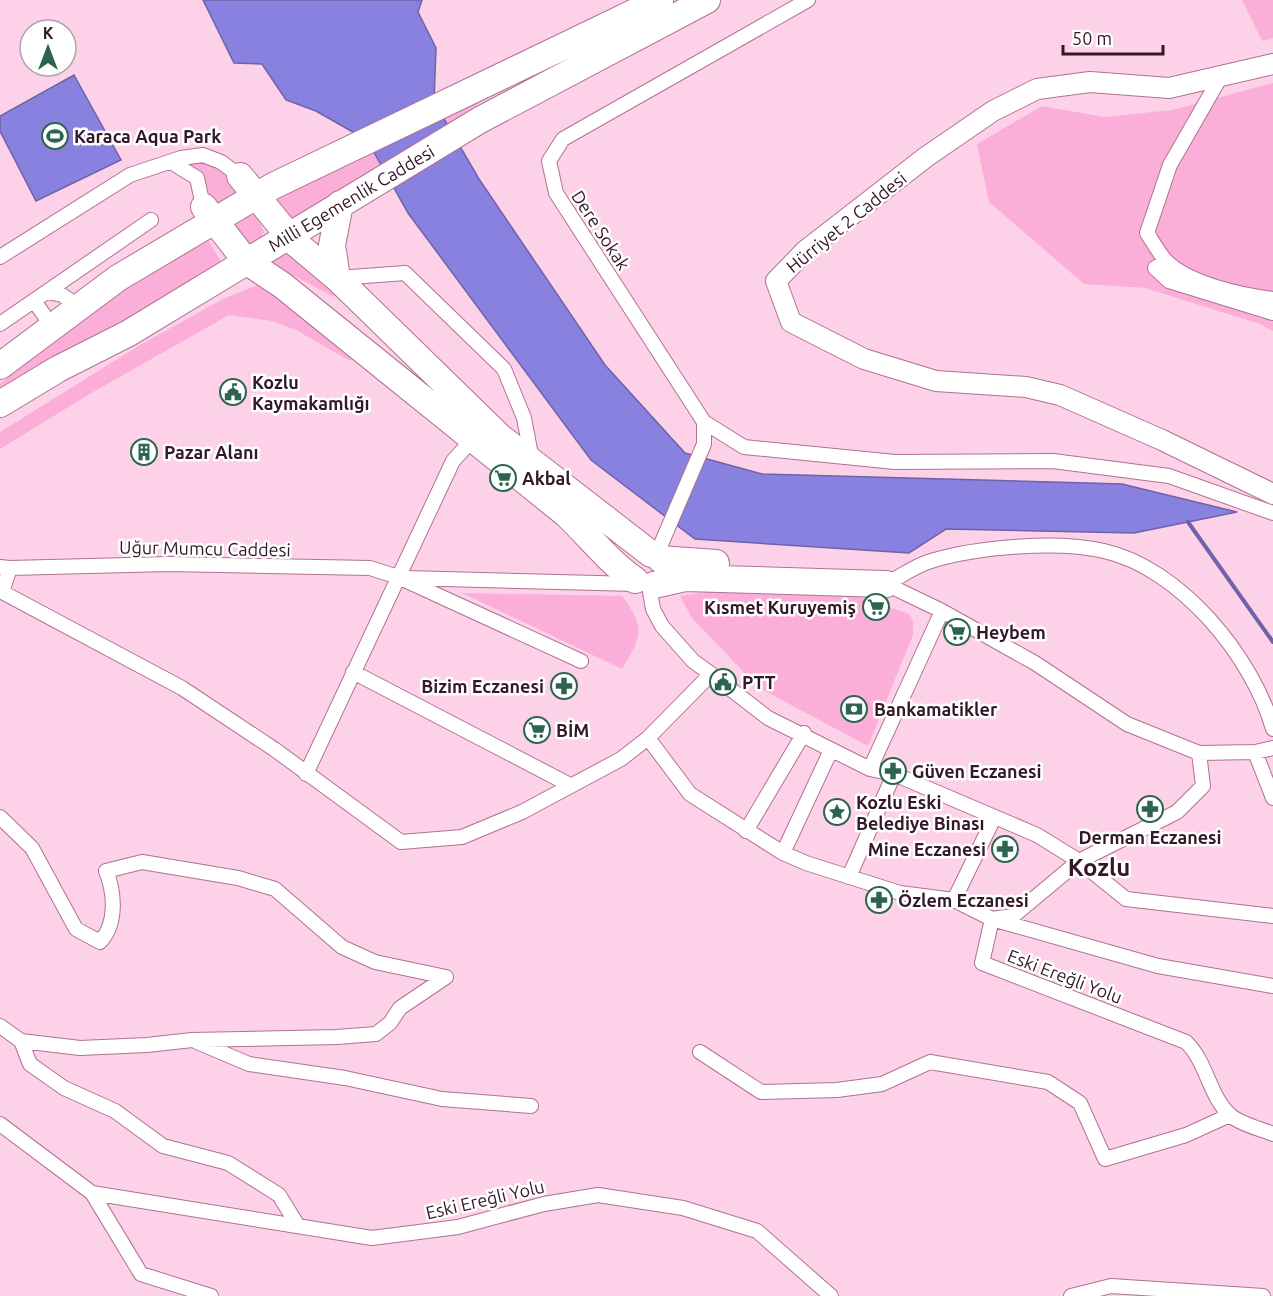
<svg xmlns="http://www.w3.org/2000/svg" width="1273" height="1296" font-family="Ubuntu,sans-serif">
	<rect width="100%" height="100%" fill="#fdd2e8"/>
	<path fill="#fbaed8" d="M 1242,0 L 1273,0 L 1273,38 L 1262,41 Z
		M 1273,83 L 1273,331 L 1260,324 L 1145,288 L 1084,284 L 989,202 L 977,144 L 1042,106 L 1104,117 L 1172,110 Z
		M 487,98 L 292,228 L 270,193 Z
		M 200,159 L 217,167 L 243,192 L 213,207 L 205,189 L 184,162 Z
		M 248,213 L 258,217 L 264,232 L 259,241 L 250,247 L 230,226 Z
		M 203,231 L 224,267 L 0,392 L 0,384 L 11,374 L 147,268 Z
		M 284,248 L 338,291 L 334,297 L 266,261 Z
		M 257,285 L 272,288 L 357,355 L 350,361 L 296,330 L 272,321 L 229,315 L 88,395 L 0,449 L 0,432 L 140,345 L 223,299 Z
		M 718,590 L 860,597 L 909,614 L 913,620 L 913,635 L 868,746 L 759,688 L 692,618 L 680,596 Z
		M 462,593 L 622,596 C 646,628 642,636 622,669 Z"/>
	<path fill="#8881df" stroke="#6e62a8" stroke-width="1.5" d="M 203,0 L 422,0 L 418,12 L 436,48 L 434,102 L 479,179 L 605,365 L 685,453 L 762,474 L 1122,484 L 1237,512 L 1134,533 L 946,529 L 909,553 L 695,539 L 591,460 L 408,213 L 367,140 L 316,111 L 286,100 L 262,64 L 234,63 Z
		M 74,75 L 121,160 L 36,201 L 0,131 L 0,116 Z"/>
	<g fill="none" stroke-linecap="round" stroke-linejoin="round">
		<path stroke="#6e62a8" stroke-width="4" d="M 1188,522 L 1273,642"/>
		<defs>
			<path id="street" d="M 1221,76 L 1170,165 L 1147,233 C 1153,242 1159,253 1166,261 C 1189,284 1242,295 1273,299
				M 171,162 L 197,178 L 203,206
				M 0,257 L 130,175 L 181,158 L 203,155 L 221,162 L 240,176
				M 1166,261 L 1155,268 L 1169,281 L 1273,313
				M 338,278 L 405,273 L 504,369 L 524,418 L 532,460
				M 47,292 L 62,295 L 78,306
				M 34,301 L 52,326
				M 0,324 L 151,220
				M 704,422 L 744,447 L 895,462 L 1053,461 L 1169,476 L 1273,513
				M 656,556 L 704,444 L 704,422 L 556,193 L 549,161 L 563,139 L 808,0
				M 0,567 L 10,568 L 2,592 L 182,688 L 274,749 L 401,842 L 462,837 L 522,812 L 621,759 L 648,738 L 711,674
				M 10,568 L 168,564 L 370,568 L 398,577 L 581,661
				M 406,578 L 636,584
				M 886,584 C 900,577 916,565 931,561 C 977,547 1057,540 1104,551 C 1180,568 1253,657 1273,729
				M 886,584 L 942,611 L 1035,663 L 1127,724 L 1199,753 L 1255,752 L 1273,748
				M 649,586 L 653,609 L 662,626 L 693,661 L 711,674 L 768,718 L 870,769 L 894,774 L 1037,835 L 1079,861 L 1126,899 L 1273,916
				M 353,672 L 570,785
				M 648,738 L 690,794 L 783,853 L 806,863 L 900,893 L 954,900 L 992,919 L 1158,966 L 1273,986
				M 1255,752 L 1273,798
				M 1199,753 L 1203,786 L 1177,812 L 1079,861 L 1013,916 L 992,919 L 982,963 L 1186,1042 C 1207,1062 1209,1096 1230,1115 C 1240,1124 1261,1129 1273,1134
				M 870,769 L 942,611
				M 306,774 L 453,461 L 472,440
				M 0,817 L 32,848 L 76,929 L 100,942 C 117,924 115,893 106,871 L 142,862 L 238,878 L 275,889 L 342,947 L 375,962 L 446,977
				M 746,831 L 804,733
				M 783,853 L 831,750
				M 849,877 L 894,774
				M 954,900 L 994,818
				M 0,1026 L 21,1041 L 30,1064 L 64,1088 L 115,1111 L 163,1146 L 228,1163 L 279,1195 L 298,1226
				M 21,1041 L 80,1048 L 147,1045 L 192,1040 L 337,1037 L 376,1034 L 390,1023 L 400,1008 L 446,977
				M 197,1042 L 249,1064 L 345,1078 L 442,1099 L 531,1106
				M 700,1052 L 761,1092 L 837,1090 L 882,1084 L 930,1062 L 1048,1082 L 1080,1103 L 1105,1159 L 1186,1135 L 1230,1115
				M 0,1124 L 92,1193 L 372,1238 L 458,1227 L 544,1204 L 598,1195 L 683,1208 L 757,1231 L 831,1296
				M 92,1193 L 141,1274 L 211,1296
				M 1071,1296 L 1111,1286 L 1263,1296"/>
			<path id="secondary" d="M 1273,64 L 1169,88 L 1090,82 L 1037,89 L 993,111 L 926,157 L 805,251 L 776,281 L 791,322 L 864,359 L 936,381 L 1026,387 L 1060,395 L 1162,440 L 1273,494"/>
			<path id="highway" d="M 240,176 L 294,242 L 337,278 L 500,437 L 651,554
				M 204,207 L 246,261 L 282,285 L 566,514 C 589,536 609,562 635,580
				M 337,278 L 332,245 L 340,204
				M 0,366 L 118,278 L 273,186 L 660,0
				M 0,404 L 58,369 L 129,333 L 480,120 L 707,0
				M 660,559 L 716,563
				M 654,585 L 685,578 L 886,584"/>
		</defs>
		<use href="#street" stroke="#b07194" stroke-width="16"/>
		<use href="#secondary" stroke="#b07194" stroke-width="22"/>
		<use href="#highway" stroke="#b07194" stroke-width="28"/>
		<use href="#street" stroke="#fff" stroke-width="14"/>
		<use href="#secondary" stroke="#fff" stroke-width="20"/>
		<use href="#highway" stroke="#fff" stroke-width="26"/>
	</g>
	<defs>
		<symbol id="stadium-ring" viewBox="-11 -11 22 22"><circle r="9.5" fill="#fff" stroke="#2b654f" stroke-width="1.5"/><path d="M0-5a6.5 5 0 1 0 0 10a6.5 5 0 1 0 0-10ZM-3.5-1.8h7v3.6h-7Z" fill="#2b654f"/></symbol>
		<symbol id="civic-ring" viewBox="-11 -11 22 22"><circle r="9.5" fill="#fff" stroke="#2b654f" stroke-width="1.5"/><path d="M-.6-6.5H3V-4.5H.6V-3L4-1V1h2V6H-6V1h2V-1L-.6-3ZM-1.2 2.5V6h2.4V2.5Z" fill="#2b654f"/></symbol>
		<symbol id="building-ring" viewBox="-11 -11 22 22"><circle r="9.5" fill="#fff" stroke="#2b654f" stroke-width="1.5"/><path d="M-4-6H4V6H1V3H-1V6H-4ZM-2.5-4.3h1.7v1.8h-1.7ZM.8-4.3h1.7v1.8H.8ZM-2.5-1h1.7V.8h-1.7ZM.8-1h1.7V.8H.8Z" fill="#2b654f"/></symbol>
		<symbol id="supermarket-ring" viewBox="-11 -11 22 22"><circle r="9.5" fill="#fff" stroke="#2b654f" stroke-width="1.5"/><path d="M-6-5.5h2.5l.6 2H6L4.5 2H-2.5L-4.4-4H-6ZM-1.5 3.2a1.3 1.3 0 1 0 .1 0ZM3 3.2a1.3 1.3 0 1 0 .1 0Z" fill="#2b654f"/></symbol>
		<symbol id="pharmacy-ring" viewBox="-11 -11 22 22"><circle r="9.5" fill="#fff" stroke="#2b654f" stroke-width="1.5"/><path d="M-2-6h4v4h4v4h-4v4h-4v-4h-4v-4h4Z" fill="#2b654f"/></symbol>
		<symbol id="bank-ring" viewBox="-11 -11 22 22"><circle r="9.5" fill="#fff" stroke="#2b654f" stroke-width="1.5"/><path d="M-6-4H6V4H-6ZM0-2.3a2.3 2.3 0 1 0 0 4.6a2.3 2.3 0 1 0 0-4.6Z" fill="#2b654f"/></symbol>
		<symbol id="sight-ring" viewBox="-11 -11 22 22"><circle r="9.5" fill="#fff" stroke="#2b654f" stroke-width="1.5"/><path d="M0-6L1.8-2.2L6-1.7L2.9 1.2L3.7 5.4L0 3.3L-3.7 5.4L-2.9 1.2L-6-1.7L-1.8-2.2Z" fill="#2b654f"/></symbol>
	</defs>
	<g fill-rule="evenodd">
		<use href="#stadium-ring" x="40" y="121" width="30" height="30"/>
		<use href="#civic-ring" x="218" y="377" width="30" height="30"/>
		<use href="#building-ring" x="129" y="437" width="30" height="30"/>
		<use href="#supermarket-ring" x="488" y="463" width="30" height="30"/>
		<use href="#supermarket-ring" x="861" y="592" width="30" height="30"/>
		<use href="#supermarket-ring" x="942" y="617" width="30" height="30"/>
		<use href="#civic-ring" x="708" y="667" width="30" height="30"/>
		<use href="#pharmacy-ring" x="549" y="671" width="30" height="30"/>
		<use href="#bank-ring" x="839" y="694" width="30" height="30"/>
		<use href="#supermarket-ring" x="522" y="715" width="30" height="30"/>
		<use href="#pharmacy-ring" x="878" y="756" width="30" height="30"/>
		<use href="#pharmacy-ring" x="1135" y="794" width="30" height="30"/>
		<use href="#sight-ring" x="822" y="797" width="30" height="30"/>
		<use href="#pharmacy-ring" x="990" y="834" width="30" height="30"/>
		<use href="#pharmacy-ring" x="864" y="885" width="30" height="30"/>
	</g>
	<g text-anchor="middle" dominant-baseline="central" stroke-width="5" stroke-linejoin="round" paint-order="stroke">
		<g font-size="18" font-weight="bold" fill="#331928" stroke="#fff" text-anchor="start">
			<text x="74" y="136">Karaca Aqua Park</text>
			<text x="252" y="382">Kozlu<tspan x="252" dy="21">Kaymakamlığı</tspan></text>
			<text x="164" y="452">Pazar Alanı</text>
			<text x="522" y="478">Akbal</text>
			<text x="856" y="607" text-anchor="end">Kısmet Kuruyemiş</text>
			<text x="976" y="632">Heybem</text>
			<text x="742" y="682">PTT</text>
			<text x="544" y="686" text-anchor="end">Bizim Eczanesi</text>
			<text x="874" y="709">Bankamatikler</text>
			<text x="556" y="730">BİM</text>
			<text x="912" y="771">Güven Eczanesi</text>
			<text x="856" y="802">Kozlu Eski<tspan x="856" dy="21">Belediye Binası</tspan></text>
			<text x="1150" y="837" text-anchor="middle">Derman Eczanesi</text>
			<text x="986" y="849" text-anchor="end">Mine Eczanesi</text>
			<text x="898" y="900">Özlem Eczanesi</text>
		</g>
		<g font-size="18" fill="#331928" stroke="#fff">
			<text transform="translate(351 198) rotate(-31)">Milli Egemenlik Caddesi</text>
			<text transform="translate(846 222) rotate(-39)">Hürriyet 2 Caddesi</text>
			<text transform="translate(601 230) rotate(57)">Dere Sokak</text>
			<text transform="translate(205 548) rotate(1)">Uğur Mumcu Caddesi</text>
			<text transform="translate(1065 976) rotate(21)">Eski Ereğli Yolu</text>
			<text transform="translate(485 1199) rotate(-13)">Eski Ereğli Yolu</text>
		</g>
		<g font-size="24" font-weight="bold" fill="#331928" stroke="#fff">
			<text x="1099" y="867">Kozlu</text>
		</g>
	</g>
	<g transform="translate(48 48)"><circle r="28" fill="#ffffff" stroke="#ada3a9" stroke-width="1.5"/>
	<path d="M0-4.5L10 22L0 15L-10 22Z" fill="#2b654f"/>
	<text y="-9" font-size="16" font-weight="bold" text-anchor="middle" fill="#331928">K</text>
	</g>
	<path d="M1063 45v9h100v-9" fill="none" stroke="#331928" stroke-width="3"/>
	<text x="1072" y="45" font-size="18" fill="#331928" stroke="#ffffff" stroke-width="4.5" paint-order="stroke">50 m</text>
</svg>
